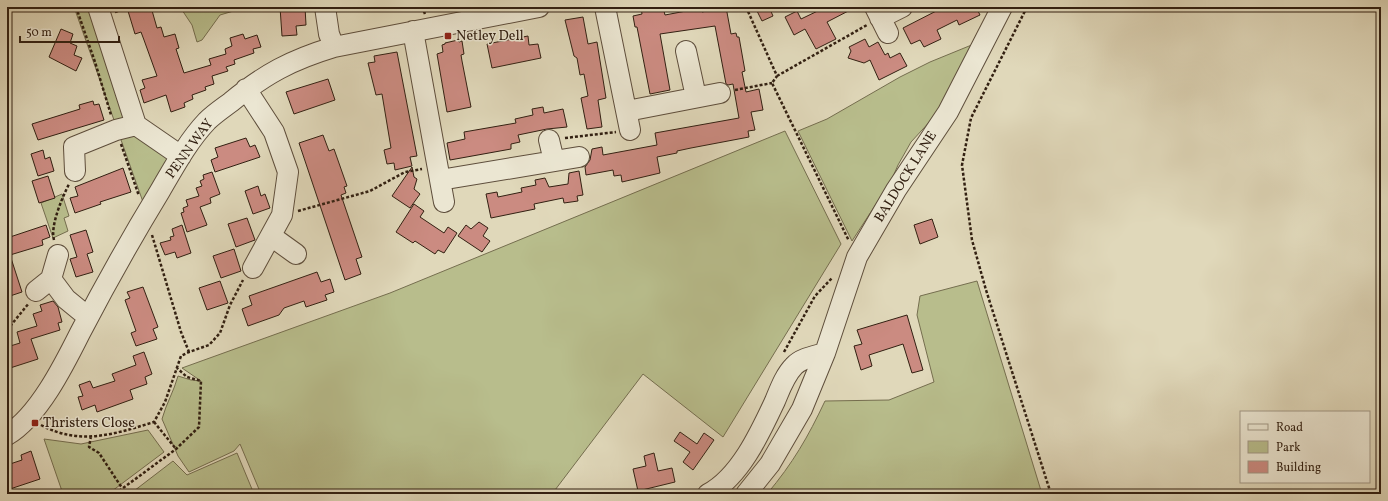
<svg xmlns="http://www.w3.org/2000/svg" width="1388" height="501" font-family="Vollkorn,serif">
	<rect width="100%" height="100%" fill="#e0d8ba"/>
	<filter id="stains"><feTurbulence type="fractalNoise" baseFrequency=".005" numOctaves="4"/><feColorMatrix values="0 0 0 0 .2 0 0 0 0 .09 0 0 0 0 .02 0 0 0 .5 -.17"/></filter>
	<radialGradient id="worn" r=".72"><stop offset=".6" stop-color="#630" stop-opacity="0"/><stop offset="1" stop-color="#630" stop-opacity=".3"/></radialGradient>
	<path fill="#b8bd8c" stroke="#756e4f" d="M 74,7 L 94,7 L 136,132 L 171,157 L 143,202 Z
		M 180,7 L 247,7 L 220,15 L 202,40 L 197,42 L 192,25 Z
		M 974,44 L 957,81 L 934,117 L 911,142 L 898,165 L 891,181 L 852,241 L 798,131 L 827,119 L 900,77 L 930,62 Z
		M 785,131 L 841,244 L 723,437 L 643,374 L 552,494 L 261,494 L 240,444 L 234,451 L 189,472 L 178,456 L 162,419 C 166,404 174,391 178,376 L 191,380 L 201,381 L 182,368 L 390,293 Z
		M 62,194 L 69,216 L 64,218 L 68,231 L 53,238 L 41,203 Z
		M 977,281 L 1042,494 L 767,494 C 793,463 808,437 825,401 L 889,400 L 934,382 L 917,315 L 920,296 Z
		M 148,430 L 164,452 L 108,494 L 63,494 L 44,439 L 81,444 Z
		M 237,453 L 254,494 L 130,494 L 173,461 L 187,475 Z"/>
	<path fill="#cb8b81" stroke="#322012" d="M 143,7 L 151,7 L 157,28 L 161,27 L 164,37 L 175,34 L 179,48 L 176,49 L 184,73 L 211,65 L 209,59 L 226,54 L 225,49 L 232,46 L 230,38 L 243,34 L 245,39 L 257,35 L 261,47 L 253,49 L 254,53 L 234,60 L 235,64 L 226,67 L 228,71 L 212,76 L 214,84 L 205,87 L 206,90 L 192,95 L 193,99 L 184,103 L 185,107 L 171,112 L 166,95 L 144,103 L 140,90 L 145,88 L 142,80 L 157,76 L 144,40 L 141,32 L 135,34 L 128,11 Z
		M 280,7 L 305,7 L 306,25 L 296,26 L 297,35 L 282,36 Z
		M 641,7 L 663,7 L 665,15 L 702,8 L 702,12 L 726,7 L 731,34 L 736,33 L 737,37 L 739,37 L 745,71 L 742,72 L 746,92 L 759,89 L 763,110 L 751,112 L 755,130 L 748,131 L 749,137 L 691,148 L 677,151 L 677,153 L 657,157 L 660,173 L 622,182 L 621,175 L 614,176 L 613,170 L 586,175 L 585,167 L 590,160 L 592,149 L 602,147 L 603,155 L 657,145 L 655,133 L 739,118 L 733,84 L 728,85 L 726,84 L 715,26 L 660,34 L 670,90 L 650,94 L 637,27 L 635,27 L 633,16 L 642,14 Z
		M 755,7 L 769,7 L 773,16 L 762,21 Z
		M 826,7 L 856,7 L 827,22 L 836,39 L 816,49 L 805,29 L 794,35 L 785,17 L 797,11 L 801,19 Z
		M 944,7 L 976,7 L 980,15 L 959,25 L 957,20 L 937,30 L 941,39 L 924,47 L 920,40 L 911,44 L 903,28 Z
		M 583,17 L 588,44 L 597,42 L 606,98 L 598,100 L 602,127 L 587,129 L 581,98 L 588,96 L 584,74 L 580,75 L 577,58 L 574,56 L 565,20 Z
		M 61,29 L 73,34 L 70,43 L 77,46 L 74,55 L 82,58 L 76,71 L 49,57 Z
		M 528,36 L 529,45 L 538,44 L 541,58 L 492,68 L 487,44 Z
		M 865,39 L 869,47 L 878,42 L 885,55 L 888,53 L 890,58 L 900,53 L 907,66 L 879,80 L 870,60 L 864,63 L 848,58 L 851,51 L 849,47 Z
		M 458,40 L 459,42 L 462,41 L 464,54 L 461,55 L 462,61 L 471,107 L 447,112 L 437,54 L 443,52 L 442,45 L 445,44 L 445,43 Z
		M 397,52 L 417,156 L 410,157 L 412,166 L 395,170 L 394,163 L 387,164 L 384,150 L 391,148 L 382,94 L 376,95 L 368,63 L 375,62 L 374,56 Z
		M 328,79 L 335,100 L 294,114 L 286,92 Z
		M 93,101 L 94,105 L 99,104 L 104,120 L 38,140 L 32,124 L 80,109 L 79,105 Z
		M 543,107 L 544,113 L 563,109 L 567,127 L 547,129 L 518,135 L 520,142 L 511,144 L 511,149 L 450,160 L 447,143 L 465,139 L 464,132 L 516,123 L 515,119 L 533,115 L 532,109 Z
		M 323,135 L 329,151 L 334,149 L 347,186 L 344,187 L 346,193 L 341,195 L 362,257 L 356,259 L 361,274 L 345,280 L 299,143 Z
		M 246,138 L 250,147 L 255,145 L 260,157 L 215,172 L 211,160 L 218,157 L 215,148 Z
		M 43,150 L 45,159 L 50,157 L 54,171 L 38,176 L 31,154 Z
		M 412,167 L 414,177 L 417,179 L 414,189 L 420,194 L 410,208 L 392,196 Z
		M 123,168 L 131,192 L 100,202 L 101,204 L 75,213 L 70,198 L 78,196 L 75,187 Z
		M 579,171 L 583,195 L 577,196 L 578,201 L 564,203 L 563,198 L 534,204 L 535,209 L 491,218 L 486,194 L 497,192 L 498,197 L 522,192 L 521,188 L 536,185 L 535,180 L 545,178 L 549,187 L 568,184 L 569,173 Z
		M 212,172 L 220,194 L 210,198 L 211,203 L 200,207 L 207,225 L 187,232 L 181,213 L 184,212 L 183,208 L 188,206 L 186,200 L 199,196 L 196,188 L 202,186 L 200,181 L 204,179 L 203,175 Z
		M 48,176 L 55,198 L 39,203 L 32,181 Z
		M 258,186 L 261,196 L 265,194 L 270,208 L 253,214 L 245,191 Z
		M 414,204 L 424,211 L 420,217 L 444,233 L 448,227 L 457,233 L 444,253 L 438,250 L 435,254 L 415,241 L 413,243 L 396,232 Z
		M 247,218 L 255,240 L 236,247 L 228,224 Z
		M 932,219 L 938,237 L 920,244 L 914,225 Z
		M 479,222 L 488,228 L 483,236 L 490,241 L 482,252 L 458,236 L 466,225 L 471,229 Z
		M 46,225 L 50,237 L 42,240 L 43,245 L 10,255 L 22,292 L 7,297 L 7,238 Z
		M 182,225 L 191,253 L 177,258 L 175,252 L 165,255 L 160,243 L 171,240 L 170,237 L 174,236 L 172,229 Z
		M 86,230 L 93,252 L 87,254 L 93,272 L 76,277 L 70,259 L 77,257 L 70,235 Z
		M 234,249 L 241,271 L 221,278 L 213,256 Z
		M 317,272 L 321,282 L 330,279 L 334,292 L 325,295 L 327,300 L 306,307 L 304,301 L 284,308 L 279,315 L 248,326 L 242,309 L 252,305 L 249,296 Z
		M 220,281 L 228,303 L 207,310 L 199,288 Z
		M 143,287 L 158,327 L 153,329 L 157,339 L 136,346 L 131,333 L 136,331 L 125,300 L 130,298 L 127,292 Z
		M 53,301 L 58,307 L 62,322 L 58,323 L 60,330 L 31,339 L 38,359 L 7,369 L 7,347 L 20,343 L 17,332 L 37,326 L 33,314 L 42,311 L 40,305 Z
		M 907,315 L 923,370 L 912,373 L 903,344 L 869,355 L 872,366 L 861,370 L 854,346 L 862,344 L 857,330 Z
		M 144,352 L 152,374 L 145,377 L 147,384 L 130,390 L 133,399 L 97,412 L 95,405 L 82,410 L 78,397 L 83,396 L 79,385 L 90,381 L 93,388 L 115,381 L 112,374 L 136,365 L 133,356 Z
		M 680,432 L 697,444 L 704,433 L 714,440 L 693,470 L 683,462 L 690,452 L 674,441 Z
		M 31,451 L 40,479 L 7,490 L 7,465 L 22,460 L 21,455 Z
		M 654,453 L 658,471 L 672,468 L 675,482 L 638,491 L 633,469 L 646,466 L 644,456 Z"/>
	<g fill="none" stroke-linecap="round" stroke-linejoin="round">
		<defs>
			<path id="minor" d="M 98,7 L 136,125 L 181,156
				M 325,7 L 329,34 L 334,47
				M 605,7 L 630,130
				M 875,7 L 888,33
				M 880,18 L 902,7
				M 413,31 L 444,202
				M 686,51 L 696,97
				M 246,89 L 274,132 L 288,172 L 282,215 L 253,268
				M 627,111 L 720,93
				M 549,140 L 554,161
				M 75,171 L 74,147 L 116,130 L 136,125
				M 440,180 L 579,157
				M 271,236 L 296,254
				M 51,279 L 66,299 L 88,317
				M 36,291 L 51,279 L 58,255
				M 7,435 C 38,417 64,365 80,333 C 105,285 132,237 160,191 C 174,167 188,141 207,121 C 214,114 223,108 231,102 C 265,74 291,60 334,47 L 539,7
				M 708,494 C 740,477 760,433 775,401 C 780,389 785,375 794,366 C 801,358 815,356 825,353
				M 746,494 L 770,464 L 802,409 L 825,353 L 857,257 L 896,190 L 948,112 L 1002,7"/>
		</defs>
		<use href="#minor" stroke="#5e4e3c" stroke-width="22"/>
		<path stroke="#322012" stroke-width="2.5" stroke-dasharray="3 2" stroke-linecap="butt" d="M 76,7 L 95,62 L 111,115
			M 422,7 L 425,14
			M 746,7 L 777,76 L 772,83 L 849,241
			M 1027,7 L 971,118 L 962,165 L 972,240 L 986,290 L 1051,494
			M 115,12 L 132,7
			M 777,76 L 867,25
			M 735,90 L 772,83
			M 565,138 L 616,132
			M 121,144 L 139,196
			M 298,211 L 370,191 L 405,172 L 422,169
			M 152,235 L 181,332 L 189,352
			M 54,240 C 50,226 62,198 69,184
			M 7,330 L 29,303
			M 784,352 L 815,296 L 832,278
			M 154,422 L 176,449
			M 41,425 C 80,446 115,434 154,422 L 165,402 L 181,356 L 189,352 L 209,345 L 220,333 L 230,305 L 243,280
			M 91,436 L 89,447 L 99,453 L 122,488
			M 115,494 L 176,449 L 199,427 L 201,381 L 187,377 L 177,368"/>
		<use href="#minor" stroke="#ebe6d2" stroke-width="20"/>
	</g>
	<g fill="#8f2418" stroke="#ebe6d2" stroke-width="1.5">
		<rect x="444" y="32" width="8" height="8" rx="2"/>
		<rect x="31" y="419" width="8" height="8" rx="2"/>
	</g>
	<g text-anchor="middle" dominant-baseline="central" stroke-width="3" stroke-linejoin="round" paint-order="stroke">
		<g font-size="14" fill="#322012" stroke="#ebe6d2" text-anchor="start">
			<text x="456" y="36">Netley Dell</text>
			<text x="43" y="423">Thristers Close</text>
		</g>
		<g font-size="14" fill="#322012" stroke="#ebe6d2">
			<text transform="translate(190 149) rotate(-54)">PENN WAY</text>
			<text transform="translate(906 177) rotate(-58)">BALDOCK LANE</text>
		</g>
	</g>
	<rect width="1388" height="501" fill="none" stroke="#e0d8ba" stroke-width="24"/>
	<rect x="8" y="8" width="1372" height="485" fill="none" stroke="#322012" stroke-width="2"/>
	<rect x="12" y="12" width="1364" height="477" fill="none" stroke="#322012"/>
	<rect x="1240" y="411" width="130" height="72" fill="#ebe6d2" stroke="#a19785"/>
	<rect x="1248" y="424" width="20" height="6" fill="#ebe6d2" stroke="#a19785"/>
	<text x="1276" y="431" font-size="12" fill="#322012">Road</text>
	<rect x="1248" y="441" width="20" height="12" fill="#b8bd8c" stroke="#a19785"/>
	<text x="1276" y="451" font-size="12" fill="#322012">Park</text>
	<rect x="1248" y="461" width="20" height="12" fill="#cb8b81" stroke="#a19785"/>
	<text x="1276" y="471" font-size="12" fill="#322012">Building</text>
	<path d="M20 36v6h99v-6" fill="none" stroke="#322012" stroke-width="2"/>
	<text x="26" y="36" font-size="12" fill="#322012" stroke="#ebe6d2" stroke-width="3" paint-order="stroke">50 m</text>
	<rect width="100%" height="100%" filter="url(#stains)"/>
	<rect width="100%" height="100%" fill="url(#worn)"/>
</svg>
